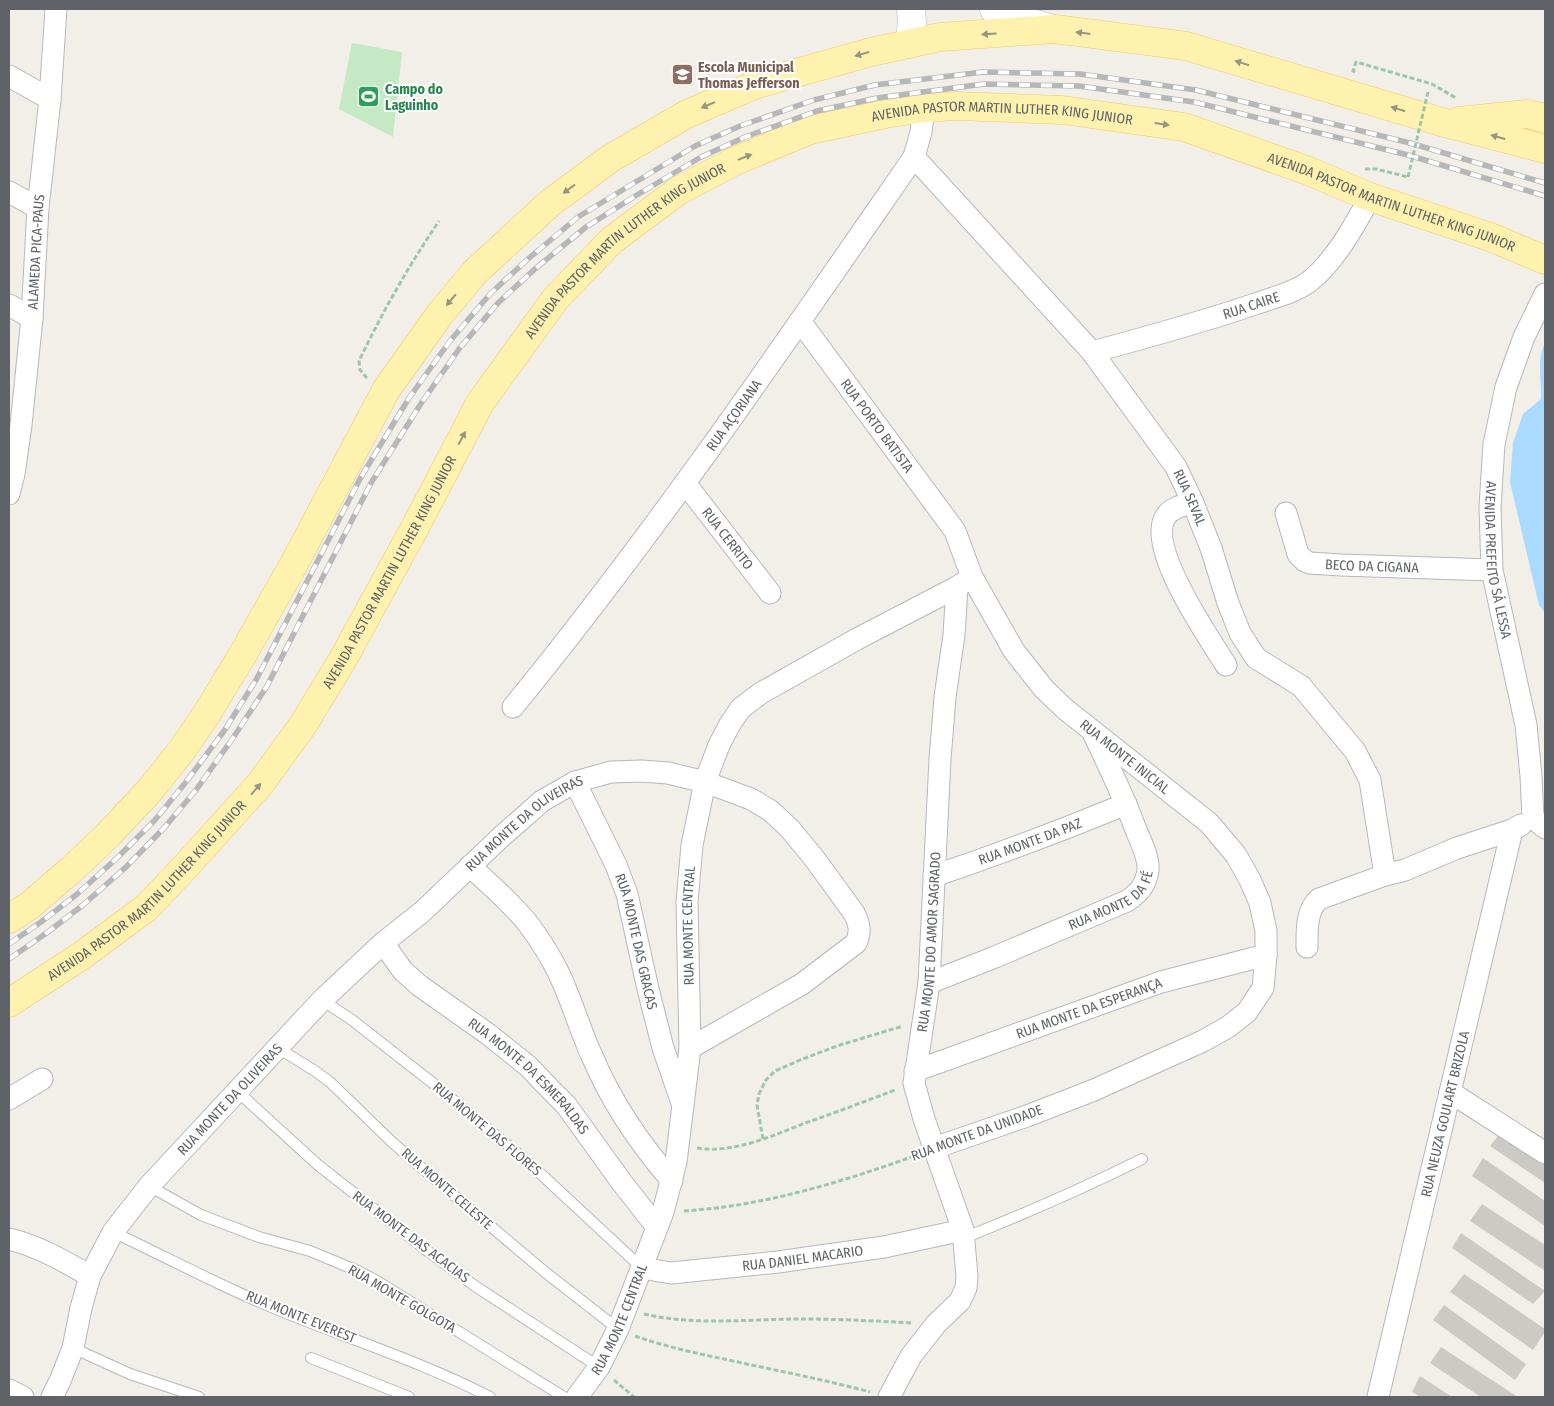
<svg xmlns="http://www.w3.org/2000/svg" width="1554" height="1406" font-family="'Fira Sans Condensed',sans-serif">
	<rect width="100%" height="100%" fill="#f1efe8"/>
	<path fill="#c5e8c5" d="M 352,43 L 402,52 L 393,137 L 339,109 Z"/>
	<path fill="#aadaff" d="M 1545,343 L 1545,613 L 1539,605 L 1510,482 L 1513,443 L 1523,414 L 1541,399 C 1542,380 1536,360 1545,343 Z"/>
	<path fill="#cccac5" d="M 1502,1131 L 1545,1157 L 1545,1183 L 1490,1146 Z
		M 1483,1158 L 1545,1201 L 1545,1226 L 1472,1176 Z
		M 1482,1204 L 1545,1245 L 1545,1271 L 1470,1221 Z
		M 1461,1233 L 1545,1291 L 1533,1304 L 1452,1248 Z
		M 1464,1274 L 1545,1329 L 1545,1332 L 1533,1350 L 1450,1292 Z
		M 1444,1305 L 1526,1364 L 1515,1380 L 1433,1320 Z
		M 1441,1347 L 1518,1397 L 1481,1397 L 1430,1363 Z
		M 1420,1376 L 1452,1397 L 1420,1397 L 1412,1392 Z"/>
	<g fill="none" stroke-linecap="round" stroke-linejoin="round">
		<defs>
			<path id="lane" d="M 322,1000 L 352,1020 L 434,1084 L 528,1162 L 642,1268
				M 278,1048 L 315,1071 L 330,1082 L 393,1143 L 444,1187 L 545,1272 L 618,1329
				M 237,1091 L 318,1165 L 429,1252 L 475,1286 L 599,1367
				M 149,1186 L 201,1215 L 259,1237 L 310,1251 L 358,1271 L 377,1281 L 564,1397
				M 113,1232 C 174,1261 234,1293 296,1317 C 362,1343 428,1365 490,1397
				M 964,1238 C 1024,1214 1084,1188 1142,1159
				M 73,1348 L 130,1374 L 199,1397
				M 311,1358 L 409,1397"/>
			<g id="street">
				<path d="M 9,76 L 50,99"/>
				<path id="s1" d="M 914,157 L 1092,352 L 1176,467 L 1193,503 L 1211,548 L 1228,603 L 1240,633 L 1256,658 L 1301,686 L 1355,751 L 1370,780 L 1385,875"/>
				<path d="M 9,192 L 38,208"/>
				<path id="s2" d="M 1545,294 L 1524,337 L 1506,387 L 1494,444 L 1490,507 L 1492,570 L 1526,725 L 1531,776 L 1533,818 L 1545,828"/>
				<path d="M 9,305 L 32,318"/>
				<path id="s3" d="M 800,321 L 955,531 L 972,577 L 1014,651 L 1044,689 L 1065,709 L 1209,823 L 1236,855 L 1250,880 L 1260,903 L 1266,931 L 1266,955 L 1263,988 L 1247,1012 L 1228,1027 L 1203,1041 L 1094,1090 L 1027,1116 L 934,1148"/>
				<path id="s4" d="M 1092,352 C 1148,337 1203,322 1258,303 C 1275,297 1296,292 1310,281 C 1335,261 1355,225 1370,197"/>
				<path id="s5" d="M 685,483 L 770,593"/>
				<path id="s6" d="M 9,494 L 14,474 L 21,425 L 32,318 L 38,208 L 50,99 L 56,9"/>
				<path d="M 1193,503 C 1184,505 1172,507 1166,516 C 1145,546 1209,638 1226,665"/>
				<path id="s7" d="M 1286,513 L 1298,554 L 1305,561 L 1310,563 L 1341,565 L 1492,570"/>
				<path id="s8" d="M 513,707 C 657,531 785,343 914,157 L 921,132 L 924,108"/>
				<path id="s9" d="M 575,782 L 616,865 L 627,894 L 648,989 L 663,1048 L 682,1103"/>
				<path d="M 470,866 C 490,885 512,903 529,925 C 538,937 547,951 554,964 C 570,993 578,1026 592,1056 C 611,1101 639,1143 672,1181"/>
				<path id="s10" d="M 934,876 C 999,854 1063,830 1126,804"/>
				<path id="s11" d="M 383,943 L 403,971 L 420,986 L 488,1034 L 528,1066 L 552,1091 L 566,1105 L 623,1184 L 656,1226"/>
				<path d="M 1307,947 C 1307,931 1306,910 1319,899 L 1385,875 L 1405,870 L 1457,848 L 1512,830 L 1521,825"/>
				<path id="s12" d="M 929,983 L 995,957 L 1127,901 C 1139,893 1146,885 1148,870 C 1149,857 1141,842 1136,830 C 1124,797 1109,766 1094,735"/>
				<path id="s13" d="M 915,1071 L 1161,982 L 1266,955"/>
				<path d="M 1450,1092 L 1545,1153"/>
				<path d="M 9,1099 L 42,1079"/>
				<path d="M 9,1239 C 38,1246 64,1261 90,1276"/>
				<path id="s14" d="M 642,1268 L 671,1273 L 778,1262 L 884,1247 L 963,1230"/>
				<path d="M 9,1390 L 23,1397"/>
				<path id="s15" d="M 52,1397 L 60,1381 L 73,1348 L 81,1308 L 90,1276 L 113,1232 L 149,1186 L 322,1000 L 383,943 L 422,912 L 501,837 L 542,801 L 575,782 L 611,772 L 642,771 L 668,773 L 705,782 L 751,799 L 771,811 L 790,829 L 814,858 L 854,913 C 860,925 861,932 856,943 L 802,984 L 690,1048"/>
				<path id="s16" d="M 577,1397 L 599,1367 L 618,1329 L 663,1212 L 676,1162 L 690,1048 L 687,902 L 692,845 L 705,782 L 719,745 L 730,724 L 741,708 L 761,693 L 857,639 L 957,587 L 972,577"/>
				<path id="s17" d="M 889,1397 L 911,1356 L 936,1324 L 960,1301 L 966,1288 L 967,1277 L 963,1230 L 924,1119 L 914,1083 L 929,983 L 940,759 L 945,697 L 954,635 L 957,587"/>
				<path id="s18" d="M 1378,1397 L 1512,830"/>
			</g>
			<path id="secondary" d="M 994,9 L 1025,21 L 1053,29
				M 909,44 L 912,23 L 911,9"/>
			<g id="primary">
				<path d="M 1459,121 L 1527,114 L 1545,118"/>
				<path d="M 9,919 L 29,906 L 72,869 L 108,835 L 151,789 L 182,750 L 206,715 L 243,654 L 295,562 L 386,390 L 440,314 L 475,272 L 550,203 L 611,158 L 687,114 L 757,84 L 871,52 L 940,37 L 1055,29 L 1186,46 L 1445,123 L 1545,149"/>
				<path id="s19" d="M 9,1003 L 81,956 L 146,908 L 186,866 L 260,784 L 303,725 L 343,659 L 419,520 L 480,403 L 556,298 L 612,240 L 678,191 L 733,162 L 810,130 L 885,114 L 924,108 L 956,106 L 1062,110 L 1184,127 L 1306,170 L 1370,197 L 1490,237 L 1545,260"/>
			</g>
		</defs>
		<use href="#lane" stroke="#b5b8bc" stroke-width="12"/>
		<use href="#street" stroke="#b5b8bc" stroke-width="23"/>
		<use href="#secondary" stroke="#b6babf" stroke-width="29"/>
		<use href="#primary" stroke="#f2c960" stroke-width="29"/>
		<path stroke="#9cc7a9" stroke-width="3" stroke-dasharray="5 2.5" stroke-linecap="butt" d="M 1355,72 L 1353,71 L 1356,62 L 1432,84 L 1456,98
			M 1365,169 L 1376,169 L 1408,177
			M 367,378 L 360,370 L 359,361 C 383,311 408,267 439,221
			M 763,1139 L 757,1105 L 759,1094 L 766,1080 L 775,1071 L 800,1060 L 840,1045 L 903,1026
			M 697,1148 C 734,1154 774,1135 808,1122 C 837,1112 866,1101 895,1090
			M 684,1211 C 764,1206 842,1182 917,1155
			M 644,1314 C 695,1326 750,1319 801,1319 C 838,1319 876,1321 913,1323
			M 635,1336 C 664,1346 694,1353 724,1359 C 773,1370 822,1379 870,1392
			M 614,1380 L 634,1397"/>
		<use href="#lane" stroke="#fff" stroke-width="10"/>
		<use href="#street" stroke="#fff" stroke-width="21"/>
		<use href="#secondary" stroke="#fff" stroke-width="28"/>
		<use href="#primary" stroke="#fff2af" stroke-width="28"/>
		<defs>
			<path id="rail" d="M 9,944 L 41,922 L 76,895 L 117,858 L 155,820 L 186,782 L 224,731 L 256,680 L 361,477 L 409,398 L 450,341 L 490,294 L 528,259 L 578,217 L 695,146 L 740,126 L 814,100 L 875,85 L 983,72 L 1080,74 L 1196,90 L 1410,143 L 1545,183
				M 9,959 L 48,932 L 83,905 L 126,867 L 164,828 L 196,790 L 233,738 L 267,686 L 371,483 L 420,405 L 459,349 L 498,303 L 536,268 L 586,227 L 637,195 L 701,157 L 745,137 L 817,111 L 877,98 L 984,84 L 1079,86 L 1194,102 L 1408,155 L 1545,196"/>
		</defs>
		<use href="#rail" stroke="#b6b7b8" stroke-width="5.5"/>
		<use href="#rail" stroke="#fff" stroke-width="4" stroke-dasharray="11" stroke-linecap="butt"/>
		<path stroke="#9cc7a9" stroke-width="3" stroke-dasharray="5 2.5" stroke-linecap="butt" d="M 1408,177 L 1428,92"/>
	</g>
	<defs><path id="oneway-solid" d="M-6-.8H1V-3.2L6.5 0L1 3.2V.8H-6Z" transform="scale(1.25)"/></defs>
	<g fill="#979581">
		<use href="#oneway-solid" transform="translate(1083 33) rotate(-173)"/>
		<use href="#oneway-solid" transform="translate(989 34) rotate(176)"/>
		<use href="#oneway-solid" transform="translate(862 54) rotate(164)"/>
		<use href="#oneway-solid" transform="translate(1242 63) rotate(-163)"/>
		<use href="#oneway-solid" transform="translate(708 105) rotate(157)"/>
		<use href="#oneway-solid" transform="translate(1398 109) rotate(-163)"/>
		<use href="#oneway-solid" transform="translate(1162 124) rotate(8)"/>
		<use href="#oneway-solid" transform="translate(1498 137) rotate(-165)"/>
		<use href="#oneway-solid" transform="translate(745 157) rotate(-22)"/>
		<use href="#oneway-solid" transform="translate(569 189) rotate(144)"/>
		<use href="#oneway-solid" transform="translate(451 300) rotate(130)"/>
		<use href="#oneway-solid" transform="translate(462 438) rotate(-62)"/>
		<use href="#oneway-solid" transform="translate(256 789) rotate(-49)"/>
	</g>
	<defs>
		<symbol id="school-square" viewBox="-11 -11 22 22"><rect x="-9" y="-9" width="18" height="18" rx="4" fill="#8d6e63" stroke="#fff"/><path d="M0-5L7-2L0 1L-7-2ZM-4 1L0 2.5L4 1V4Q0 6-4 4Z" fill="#fff"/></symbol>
		<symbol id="stadium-square" viewBox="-11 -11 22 22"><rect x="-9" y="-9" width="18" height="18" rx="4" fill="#2e9e5b" stroke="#fff"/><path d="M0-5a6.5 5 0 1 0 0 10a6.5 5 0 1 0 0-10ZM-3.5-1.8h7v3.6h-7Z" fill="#fff"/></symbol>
	</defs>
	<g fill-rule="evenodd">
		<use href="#school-square" x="670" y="62" width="25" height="25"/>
		<use href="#stadium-square" x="356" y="84" width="25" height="25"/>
	</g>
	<g text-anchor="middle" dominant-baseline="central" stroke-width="4" stroke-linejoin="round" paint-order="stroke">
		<g font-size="14" font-weight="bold" fill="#785e54" stroke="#fff" text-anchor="start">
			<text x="698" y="67">Escola Municipal<tspan x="698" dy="16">Thomas Jefferson</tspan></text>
		</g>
		<g font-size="14" font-weight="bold" fill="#27864d" stroke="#fff" text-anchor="start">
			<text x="385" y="89">Campo do<tspan x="385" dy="16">Laguinho</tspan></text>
		</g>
		<g font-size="14" fill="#5f6368" stroke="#fff">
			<text stroke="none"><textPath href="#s19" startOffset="1408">AVENIDA PASTOR MARTIN LUTHER KING JUNIOR</textPath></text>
			<text stroke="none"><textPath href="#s19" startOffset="1812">AVENIDA PASTOR MARTIN LUTHER KING JUNIOR</textPath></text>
			<text stroke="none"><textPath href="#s6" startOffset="244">ALAMEDA PICA-PAUS</textPath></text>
			<text stroke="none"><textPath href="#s19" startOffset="989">AVENIDA PASTOR MARTIN LUTHER KING JUNIOR</textPath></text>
			<text stroke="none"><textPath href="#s4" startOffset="166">RUA CAIRE</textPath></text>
			<text stroke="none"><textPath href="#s8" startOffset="366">RUA AÇORIANA</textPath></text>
			<text stroke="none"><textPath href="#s3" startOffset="130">RUA PORTO BATISTA</textPath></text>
			<text stroke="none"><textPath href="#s1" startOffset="440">RUA SEVAL</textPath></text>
			<text stroke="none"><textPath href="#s5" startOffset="70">RUA CERRITO</textPath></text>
			<text stroke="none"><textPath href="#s2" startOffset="276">AVENIDA PREFEITO SÁ LESSA</textPath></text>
			<text stroke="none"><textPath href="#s7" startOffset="120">BECO DA CIGANA</textPath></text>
			<text stroke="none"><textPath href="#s19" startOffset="584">AVENIDA PASTOR MARTIN LUTHER KING JUNIOR</textPath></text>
			<text stroke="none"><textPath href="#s3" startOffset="549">RUA MONTE INICIAL</textPath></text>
			<text stroke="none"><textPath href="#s15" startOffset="759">RUA MONTE DA OLIVEIRAS</textPath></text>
			<text stroke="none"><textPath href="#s10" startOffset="102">RUA MONTE DA PAZ</textPath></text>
			<text stroke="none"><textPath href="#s19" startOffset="179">AVENIDA PASTOR MARTIN LUTHER KING JUNIOR</textPath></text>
			<text stroke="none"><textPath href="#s12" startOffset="202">RUA MONTE DA FÉ</textPath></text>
			<text stroke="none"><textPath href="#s16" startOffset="494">RUA MONTE CENTRAL</textPath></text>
			<text stroke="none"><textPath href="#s17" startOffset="490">RUA MONTE DO AMOR SAGRADO</textPath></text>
			<text stroke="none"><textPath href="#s9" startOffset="172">RUA MONTE DAS GRACAS</textPath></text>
			<text stroke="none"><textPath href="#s13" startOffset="185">RUA MONTE DA ESPERANÇA</textPath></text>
			<text stroke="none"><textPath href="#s11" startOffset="199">RUA MONTE DA ESMERALDAS</textPath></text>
			<text stroke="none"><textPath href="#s15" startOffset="354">RUA MONTE DA OLIVEIRAS</textPath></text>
			<text stroke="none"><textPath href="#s18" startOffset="291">RUA NEUZA GOULART BRIZOLA</textPath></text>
			<text transform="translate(487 1129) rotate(40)">RUA MONTE DAS FLORES</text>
			<text transform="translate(977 1133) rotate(-20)">RUA MONTE DA UNIDADE</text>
			<text transform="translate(447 1189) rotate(41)">RUA MONTE CELESTE</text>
			<text transform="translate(411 1237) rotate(37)">RUA MONTE DAS ACACIAS</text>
			<text stroke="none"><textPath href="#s14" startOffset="162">RUA DANIEL MACARIO</textPath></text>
			<text transform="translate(402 1299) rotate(30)">RUA MONTE GOLGOTA</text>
			<text transform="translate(301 1317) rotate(22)">RUA MONTE EVEREST</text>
			<text stroke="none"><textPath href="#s16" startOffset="89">RUA MONTE CENTRAL</textPath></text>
		</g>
	</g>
	<rect width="1554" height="1406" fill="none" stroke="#5f6368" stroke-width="20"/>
</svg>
